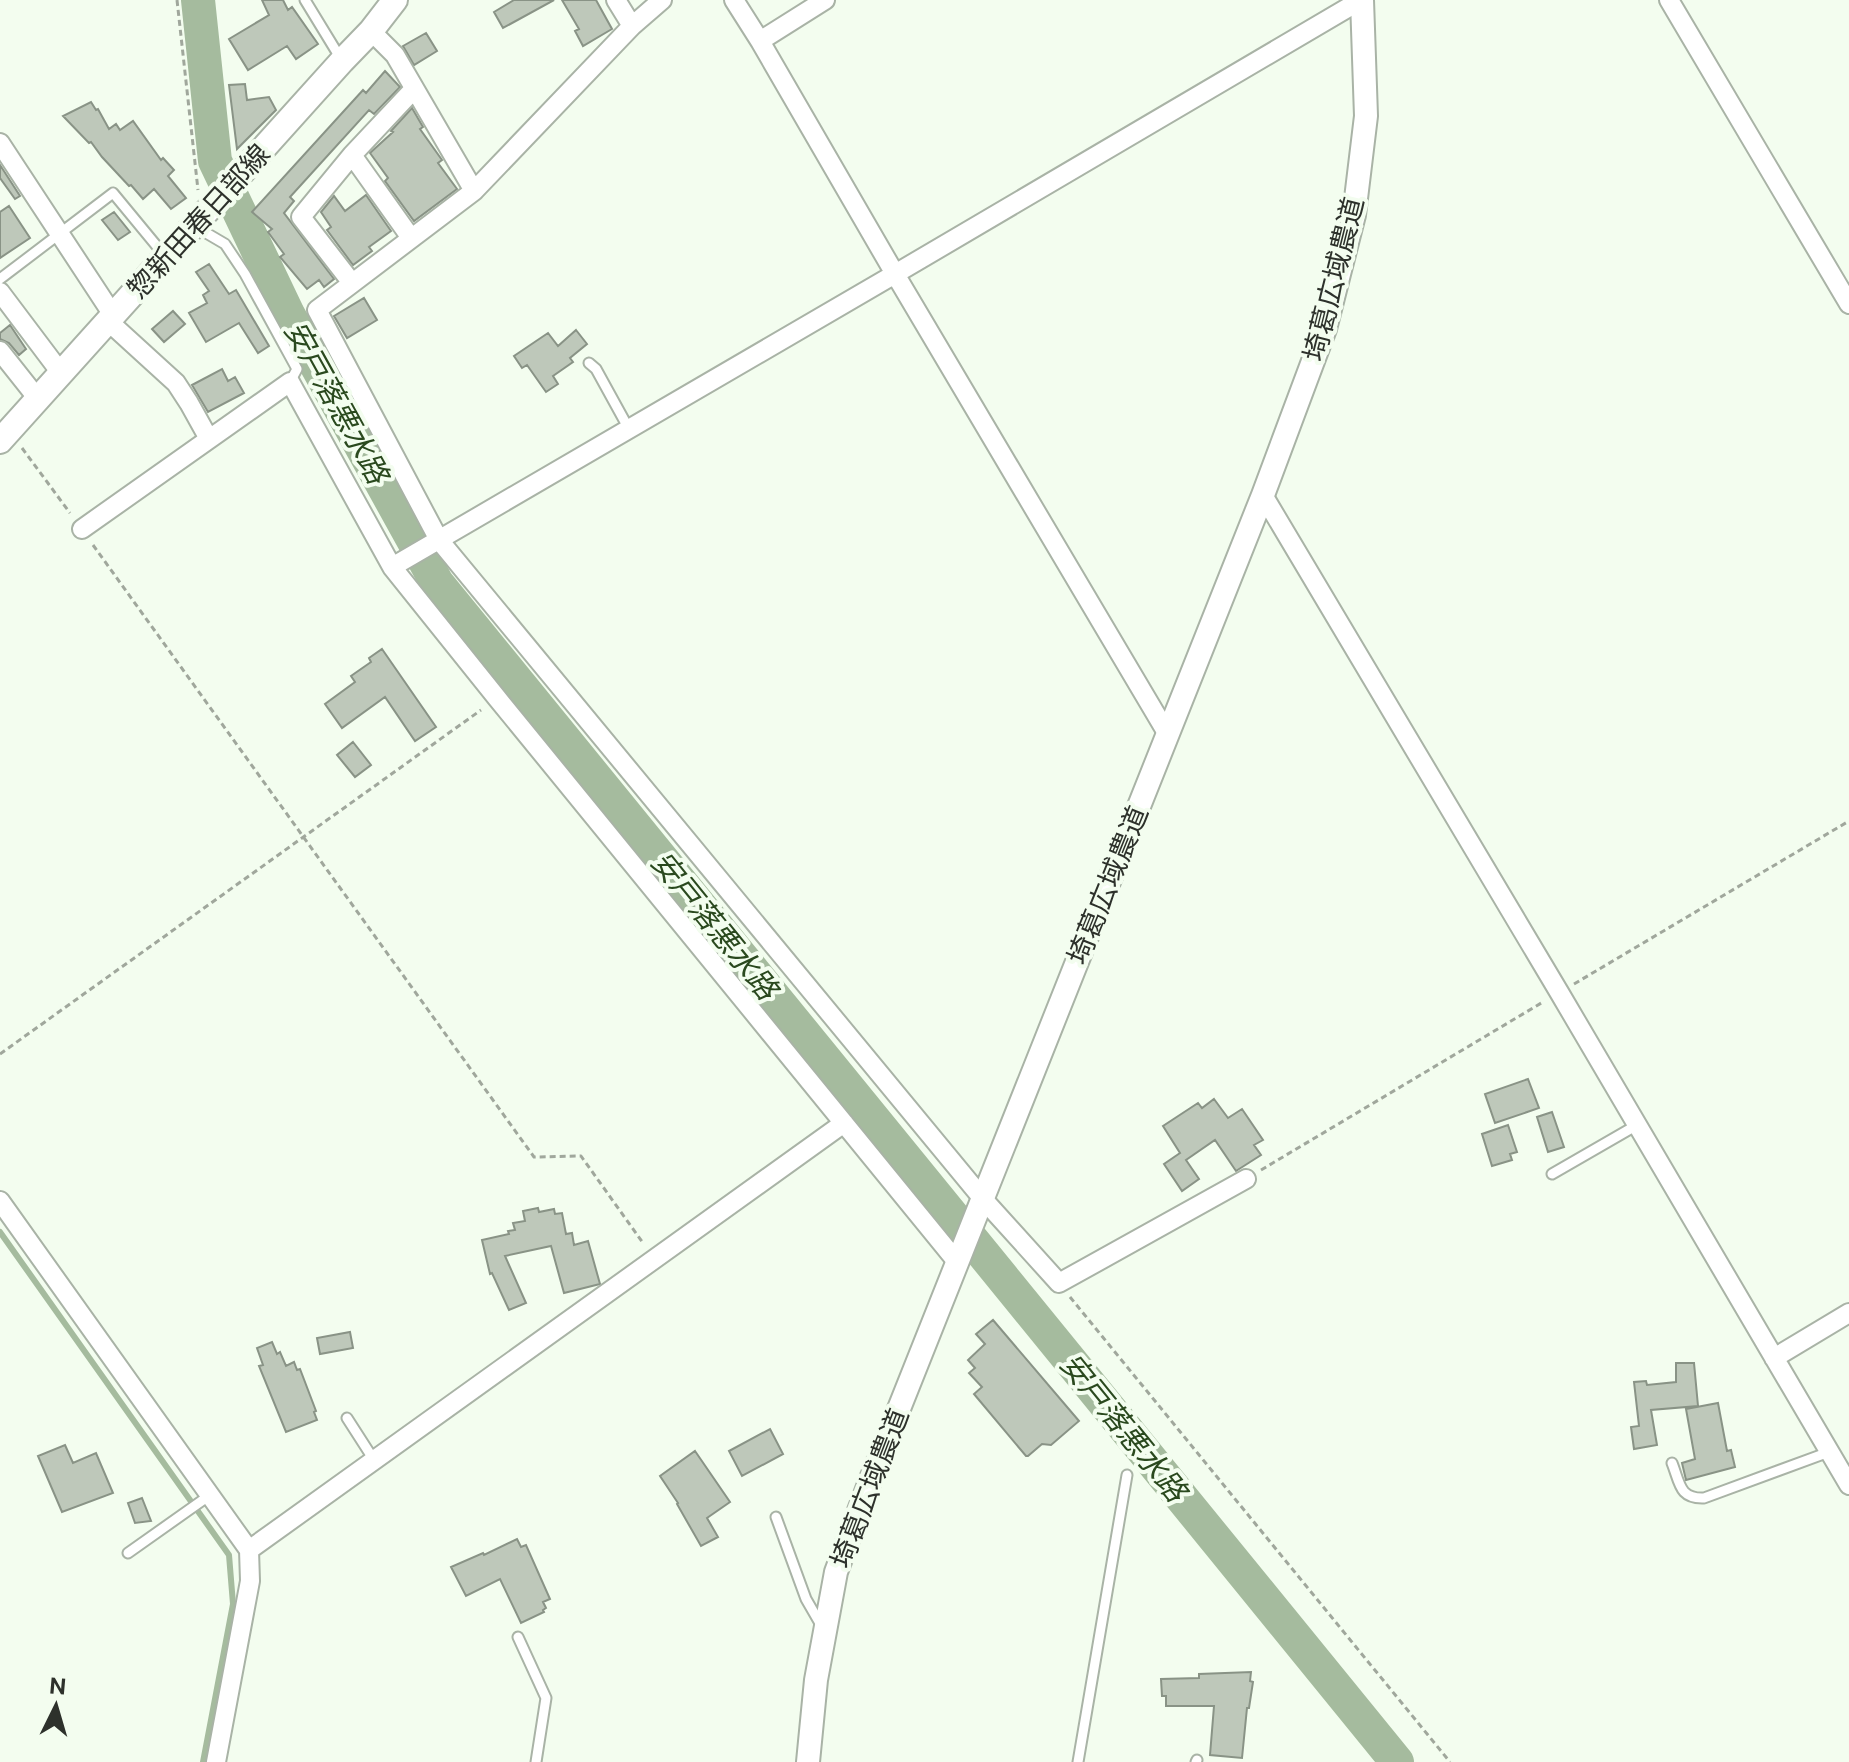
<svg xmlns="http://www.w3.org/2000/svg" width="1849" height="1762" font-family="'Public Sans','Noto Sans JP',sans-serif">
	<rect width="100%" height="100%" fill="#f3fdef"/>
	<g fill="none" stroke-linecap="round" stroke-linejoin="round">
		<path stroke="#a5bb9e" stroke-width="6" d="M 0,1232 L 229,1555 L 233,1604 L 203,1762"/>
		<path stroke="#a5bb9e" stroke-width="34" d="M 198,0 L 215,161 L 288,314 L 437,583 L 1397,1762"/>
	</g>
	<path fill="#bec8ba" stroke="#899386" stroke-width="2" d="M 262,0 L 283,0 L 288,10 L 292,7 L 318,44 L 296,59 L 287,46 L 248,70 L 229,39 L 269,15 Z
		M 514,0 L 554,0 L 503,28 L 494,12 Z
		M 562,0 L 596,0 L 612,29 L 583,46 L 575,31 L 579,29 Z
		M 426,33 L 437,51 L 414,65 L 403,46 Z
		M 385,71 L 400,87 L 374,114 L 369,110 L 290,197 L 294,201 L 284,213 L 334,279 L 324,287 L 319,280 L 307,289 L 280,257 L 284,254 L 268,232 L 272,229 L 252,212 L 363,90 L 366,93 Z
		M 245,84 L 247,100 L 269,97 L 276,110 L 237,149 L 229,85 Z
		M 91,102 L 96,110 L 98,109 L 109,129 L 116,124 L 120,130 L 133,121 L 161,160 L 163,158 L 174,170 L 168,176 L 186,198 L 171,209 L 154,189 L 143,199 L 131,185 L 129,186 L 102,157 L 91,142 L 89,143 L 63,116 Z
		M 412,108 L 423,127 L 420,129 L 442,160 L 438,163 L 457,189 L 414,221 L 385,181 L 388,178 L 370,153 L 393,132 L 391,131 Z
		M 0,165 L 20,196 L 15,199 L 0,178 Z
		M 366,195 L 391,231 L 369,247 L 372,251 L 353,265 L 327,230 L 331,227 L 321,212 L 334,196 L 345,211 Z
		M 9,206 L 30,238 L 0,258 L 0,212 Z
		M 114,212 L 130,232 L 118,240 L 102,220 Z
		M 209,264 L 229,294 L 236,290 L 269,346 L 258,353 L 239,323 L 206,342 L 189,313 L 207,303 L 203,295 L 209,291 L 196,272 Z
		M 364,298 L 377,320 L 347,338 L 334,316 Z
		M 173,311 L 185,324 L 164,342 L 152,329 Z
		M 10,325 L 26,349 L 19,355 L 9,343 L 0,339 L 0,333 Z
		M 576,330 L 587,344 L 570,358 L 573,362 L 553,376 L 558,384 L 546,392 L 527,365 L 522,368 L 514,356 L 548,333 L 558,346 Z
		M 222,369 L 228,381 L 235,377 L 244,393 L 208,412 L 192,385 Z
		M 382,649 L 436,727 L 415,741 L 385,697 L 342,728 L 325,704 L 355,682 L 351,676 L 371,662 L 369,658 Z
		M 353,742 L 371,765 L 355,777 L 337,755 Z
		M 1528,1079 L 1539,1108 L 1495,1123 L 1485,1094 Z
		M 1214,1099 L 1228,1118 L 1242,1109 L 1263,1140 L 1254,1145 L 1261,1155 L 1236,1171 L 1215,1140 L 1186,1160 L 1199,1179 L 1182,1191 L 1164,1164 L 1180,1153 L 1163,1126 L 1198,1103 L 1202,1108 Z
		M 1552,1112 L 1564,1147 L 1548,1152 L 1537,1117 Z
		M 1508,1125 L 1517,1152 L 1510,1154 L 1512,1160 L 1492,1166 L 1482,1134 Z
		M 538,1208 L 539,1212 L 554,1209 L 555,1214 L 562,1213 L 566,1234 L 572,1233 L 574,1245 L 588,1241 L 600,1284 L 564,1293 L 551,1246 L 505,1256 L 526,1303 L 509,1310 L 492,1273 L 490,1274 L 482,1240 L 509,1234 L 508,1231 L 515,1230 L 513,1223 L 525,1221 L 523,1211 Z
		M 993,1320 L 1079,1421 L 1051,1445 L 1042,1444 L 1028,1456 L 1026,1456 L 974,1394 L 982,1387 L 969,1373 L 975,1368 L 968,1360 L 985,1344 L 976,1334 Z
		M 350,1332 L 353,1348 L 320,1354 L 317,1338 Z
		M 272,1342 L 277,1354 L 280,1352 L 286,1366 L 294,1362 L 297,1370 L 300,1369 L 316,1411 L 314,1412 L 317,1420 L 286,1432 L 259,1366 L 263,1365 L 257,1348 Z
		M 1676,1363 L 1694,1363 L 1698,1406 L 1651,1410 L 1657,1445 L 1634,1449 L 1631,1427 L 1639,1426 L 1634,1382 L 1646,1381 L 1647,1385 L 1676,1382 Z
		M 1718,1403 L 1727,1451 L 1731,1450 L 1735,1467 L 1686,1480 L 1682,1463 L 1695,1459 L 1686,1409 Z
		M 770,1429 L 783,1454 L 742,1476 L 729,1451 Z
		M 65,1445 L 73,1463 L 96,1453 L 113,1493 L 62,1512 L 38,1456 Z
		M 695,1451 L 730,1502 L 707,1518 L 718,1537 L 701,1546 L 677,1504 L 678,1503 L 660,1476 Z
		M 142,1498 L 151,1521 L 135,1523 L 128,1503 Z
		M 517,1539 L 521,1547 L 526,1545 L 550,1599 L 543,1602 L 546,1608 L 543,1610 L 544,1612 L 521,1623 L 500,1579 L 466,1596 L 451,1567 L 483,1553 L 484,1555 Z
		M 1251,1672 L 1250,1681 L 1253,1682 L 1249,1708 L 1247,1708 L 1242,1758 L 1210,1755 L 1214,1706 L 1166,1706 L 1166,1696 L 1162,1696 L 1161,1679 L 1199,1678 L 1199,1674 Z"/>
	<g fill="none" stroke-linecap="round" stroke-linejoin="round">
		<defs>
			<path id="service" d="M 305,0 L 341,59
				M 196,227 L 225,244 L 245,274 L 297,369 L 290,382
				M 0,279 L 113,193 L 165,256
				M 589,363 L 596,369 L 629,429
				M 1552,1174 L 1637,1125
				M 347,1418 L 374,1460
				M 1672,1463 C 1680,1483 1679,1499 1704,1498 L 1829,1452
				M 776,1517 L 806,1599 L 821,1625
				M 128,1553 L 210,1495
				M 518,1637 L 546,1698 L 536,1762
				M 1078,1762 L 1127,1475
				M 1196,1762 L 1197,1760"/>
			<path id="minor" d="M 616,0 L 632,26
				M 662,0 L 632,26 L 474,191 L 317,310 L 439,540 L 983,1199 L 1059,1283 L 1246,1179
				M 734,0 L 760,41
				M 825,0 L 760,41 L 895,274 L 1167,733
				M 1669,0 L 1849,304
				M 371,31 L 395,55 L 474,191
				M 0,143 L 113,315
				M 352,155 L 411,238
				M 352,283 L 301,217 L 352,155 L 414,89
				M 0,292 L 61,373
				M 108,321 L 176,383 L 189,403 L 209,439
				M 0,351 L 38,399
				M 1263,495 L 1559,992 L 1849,1485
				M 82,529 L 290,382 L 392,567 L 497,698 L 958,1263
				M 392,567 L 895,274 L 1361,0
				M 0,1201 L 249,1550 L 250,1581 L 216,1762
				M 1774,1358 L 1849,1313
				M 249,1550 L 844,1123"/>
			<path id="tertiary" d="M 808,1762 L 816,1680 L 836,1572 L 869,1484 L 1263,495 L 1325,329 L 1354,215 L 1366,116 L 1362,0"/>
			<path id="secondary" d="M 0,441 L 342,61 L 371,31 L 395,0"/>
		</defs>
		<use href="#service" stroke="#a9b3a6" stroke-width="13"/>
		<use href="#minor" stroke="#a9b3a6" stroke-width="22"/>
		<use href="#tertiary" stroke="#a9b3a6" stroke-width="26"/>
		<use href="#secondary" stroke="#a9b3a6" stroke-width="28"/>
		<path stroke="#a0a79c" stroke-width="3" stroke-dasharray="6 4" stroke-linecap="butt" d="M 177,0 L 198,190
			M 22,448 L 70,513
			M 93,545 L 534,1157 L 581,1156 L 643,1243
			M 1574,984 L 1849,821
			M 0,1054 L 481,710
			M 1261,1170 L 1543,1002
			M 1070,1297 L 1450,1762"/>
		<use href="#service" stroke="#fff" stroke-width="9"/>
		<use href="#minor" stroke="#fff" stroke-width="18"/>
		<use href="#tertiary" stroke="#fff" stroke-width="22"/>
		<use href="#secondary" stroke="#fff" stroke-width="24"/>
	</g>
	<g text-anchor="middle" dominant-baseline="central" stroke-width="8" stroke-linejoin="round" paint-order="stroke">
		<g font-size="28" fill="#2d312b" stroke="#f3fdef">
			<text transform="translate(198 221) rotate(-48)">惣新田春日部線</text>
			<text transform="translate(1333 279) rotate(-76)">埼葛広域農道</text>
			<text transform="translate(1107 885) rotate(-68)">埼葛広域農道</text>
			<text transform="translate(869 1488) rotate(-69)">埼葛広域農道</text>
		</g>
		<g font-size="30" font-style="italic" fill="#2a491e" stroke="#f3fdef">
			<text transform="translate(337 402) rotate(61)">安戸落悪水路</text>
			<text transform="translate(715 925) rotate(51)">安戸落悪水路</text>
			<text transform="translate(1124 1427) rotate(51)">安戸落悪水路</text>
		</g>
	</g>
	<g transform="translate(56 1706) rotate(5)" stroke="#f3fdef" stroke-width="6" paint-order="stroke">
	<path d="M0-6L14 30L0 20L-14 30Z" fill="#2d312b"/>
	<text y="-12" font-size="22" font-weight="bold" text-anchor="middle" fill="#2d312b">N</text>
	</g>
</svg>
